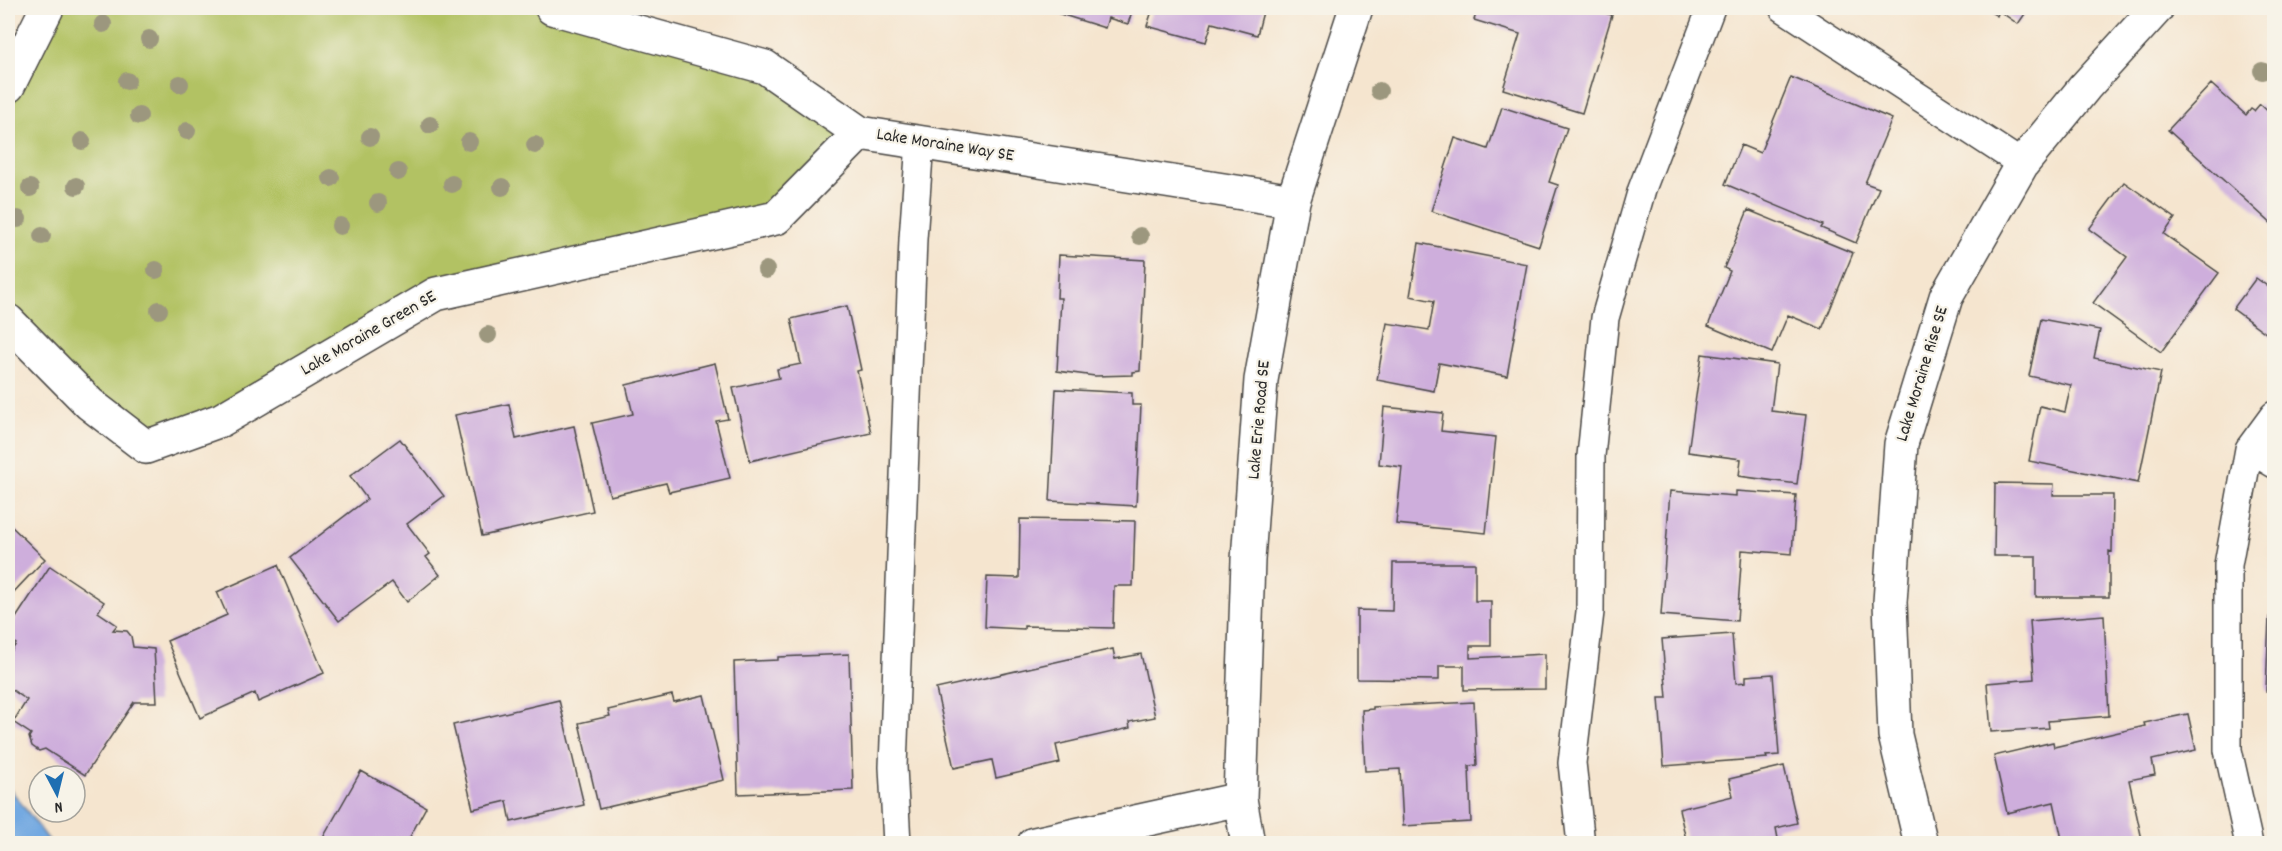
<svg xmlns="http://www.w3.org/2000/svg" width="2282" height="851" font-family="Dekko,sans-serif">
	<rect width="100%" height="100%" fill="#f7f3e8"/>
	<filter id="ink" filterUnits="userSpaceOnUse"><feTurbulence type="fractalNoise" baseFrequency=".0167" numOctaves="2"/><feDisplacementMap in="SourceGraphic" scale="12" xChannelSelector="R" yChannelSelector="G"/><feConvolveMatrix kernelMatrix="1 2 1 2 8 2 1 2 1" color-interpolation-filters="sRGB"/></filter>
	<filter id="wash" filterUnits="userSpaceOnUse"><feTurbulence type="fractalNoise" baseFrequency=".008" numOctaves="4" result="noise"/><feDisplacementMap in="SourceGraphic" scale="24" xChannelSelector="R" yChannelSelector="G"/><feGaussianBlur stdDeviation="1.35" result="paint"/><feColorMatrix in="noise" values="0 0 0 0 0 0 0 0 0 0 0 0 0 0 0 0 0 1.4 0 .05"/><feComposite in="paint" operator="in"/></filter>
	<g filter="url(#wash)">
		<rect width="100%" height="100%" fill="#f5e5cf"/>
		<path fill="#b2c264" stroke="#6e7648" stroke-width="1.5" d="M 47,8 L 552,8 L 765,67 L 860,133 L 776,218 L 436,294 L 146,447 L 8,321 L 8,86 Z"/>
		<path fill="#73a9e1" stroke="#4f6a86" stroke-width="1.5" d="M 8,786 L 51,843 L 8,843 Z"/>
		<g id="blocks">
			<path fill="#ceaedc" d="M 1041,8 L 1133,8 L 1128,24 L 1108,18 L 1105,28 Z
				M 1153,8 L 1264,8 L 1257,35 L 1212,23 L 1206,42 L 1147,26 Z
				M 1478,8 L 1586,8 L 1612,15 L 1582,113 L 1503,89 L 1520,34 L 1474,20 Z
				M 1984,8 L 2029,8 L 2018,24 L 1999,11 L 1997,16 Z
				M 1791,77 L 1892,119 L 1865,183 L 1879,188 L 1856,243 L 1821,228 L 1823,225 L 1725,184 L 1741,145 L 1760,153 Z
				M 2211,84 L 2246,115 L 2251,109 L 2254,111 L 2260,104 L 2274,117 L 2274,226 L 2168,130 Z
				M 1502,107 L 1567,128 L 1549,182 L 1558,185 L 1539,246 L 1431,211 L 1455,138 L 1488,149 Z
				M 2124,182 L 2175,218 L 2164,234 L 2219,273 L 2161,352 L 2093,303 L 2127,257 L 2089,229 Z
				M 1748,210 L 1853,253 L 1822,329 L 1788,315 L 1772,353 L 1708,326 L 1730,271 L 1724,268 Z
				M 1419,243 L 1527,264 L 1507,376 L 1439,363 L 1434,391 L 1377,380 L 1387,323 L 1429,330 L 1434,301 L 1410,296 Z
				M 1059,255 L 1145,260 L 1140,371 L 1133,372 L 1133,375 L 1095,376 L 1057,371 L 1061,298 L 1057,298 Z
				M 2256,278 L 2274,291 L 2274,339 L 2233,309 Z
				M 847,306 L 861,370 L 857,371 L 871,433 L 750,461 L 733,388 L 779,378 L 777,369 L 801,364 L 791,319 Z
				M 2041,319 L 2100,330 L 2094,358 L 2161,372 L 2138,483 L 2029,461 L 2040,406 L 2065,412 L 2071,385 L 2029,376 Z
				M 1702,354 L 1777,364 L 1771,411 L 1806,415 L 1797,484 L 1739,476 L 1741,459 L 1688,452 Z
				M 715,363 L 728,419 L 716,421 L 730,478 L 669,492 L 666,483 L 610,496 L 592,423 L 633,414 L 626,385 Z
				M 1056,389 L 1132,393 L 1132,405 L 1141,405 L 1136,506 L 1050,501 Z
				M 509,404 L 516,439 L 574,426 L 593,511 L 482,536 L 455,415 Z
				M 1384,407 L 1443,413 L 1441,431 L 1496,437 L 1486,533 L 1396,524 L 1402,467 L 1379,464 Z
				M 400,439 L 444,496 L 407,524 L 430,554 L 426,557 L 440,575 L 407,602 L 392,582 L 339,621 L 290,558 L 367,499 L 350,476 Z
				M 1995,483 L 2054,484 L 2053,495 L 2113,495 L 2112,552 L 2109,551 L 2109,597 L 2036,597 L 2036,556 L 1994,556 Z
				M 1670,491 L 1736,496 L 1736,491 L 1796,495 L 1792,554 L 1742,550 L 1737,621 L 1661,615 Z
				M 1020,519 L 1135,521 L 1133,586 L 1114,586 L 1113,628 L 1024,626 L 1024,629 L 985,627 L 987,577 L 1019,578 Z
				M 8,523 L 45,559 L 8,598 Z
				M 1393,563 L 1475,563 L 1475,601 L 1491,601 L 1491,646 L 1470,646 L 1470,658 L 1545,654 L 1545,689 L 1464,690 L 1464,666 L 1439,666 L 1439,680 L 1357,679 L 1357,610 L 1392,611 Z
				M 278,565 L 324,673 L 258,702 L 255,693 L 200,718 L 167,641 L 227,615 L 217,592 Z
				M 50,566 L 104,602 L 98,612 L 117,625 L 113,630 L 127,631 L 131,636 L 133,647 L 154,649 L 157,702 L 134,702 L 85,775 L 45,749 L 39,751 L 32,746 L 29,737 L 31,734 L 13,722 L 27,700 L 8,687 L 8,656 L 16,644 L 8,638 L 8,630 Z
				M 2104,615 L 2109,716 L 2048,721 L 2049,728 L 1991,732 L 1987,683 L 2034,679 L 2030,621 Z
				M 2269,617 L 2274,617 L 2274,691 L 2266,691 Z
				M 1732,634 L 1736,683 L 1746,682 L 1746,676 L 1773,674 L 1779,755 L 1766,756 L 1767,758 L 1664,766 L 1659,698 L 1667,698 L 1662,639 Z
				M 1113,649 L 1115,659 L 1141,654 L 1155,717 L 1129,722 L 1130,728 L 1056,745 L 1060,763 L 996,778 L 992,760 L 954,768 L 936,689 Z
				M 849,654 L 853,790 L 738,794 L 734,662 L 778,660 L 778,657 Z
				M 672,695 L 674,702 L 704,695 L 724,780 L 599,809 L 579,723 L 610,716 L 608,710 Z
				M 559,700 L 584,805 L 511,822 L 507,801 L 473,809 L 453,725 Z
				M 1474,702 L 1477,765 L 1469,766 L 1471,822 L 1403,826 L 1400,769 L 1365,771 L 1362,710 L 1373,709 L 1373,707 Z
				M 2188,714 L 2196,750 L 2152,760 L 2155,775 L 2129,780 L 2143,844 L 2063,844 L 2054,802 L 2007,813 L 1994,756 L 2053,742 L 2054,747 L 2145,726 L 2144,723 Z
				M 1784,766 L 1797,823 L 1776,828 L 1779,844 L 1687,844 L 1679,809 L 1733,796 L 1729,779 Z
				M 361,771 L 426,807 L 406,844 L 324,844 L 327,838 L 324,836 Z"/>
		</g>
	</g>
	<g filter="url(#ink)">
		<use href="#blocks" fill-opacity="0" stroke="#494744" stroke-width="1.5"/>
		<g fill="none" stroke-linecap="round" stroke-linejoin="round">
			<defs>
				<path id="service" d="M 1783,8 L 2022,164
					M 2249,449 L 2274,464
					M 897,844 L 893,767 L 913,239 L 920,142
					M 1581,844 L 1572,763 L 1590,612 L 1591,456 L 1605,318 L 1642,189 L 1711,8
					M 2249,844 L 2228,750 L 2228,565 L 2249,449 L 2274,415"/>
				<path id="minor" d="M 552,8 L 765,67 L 860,133 L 1293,201
					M 8,86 L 47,8
					M 8,321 L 90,404 L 146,447 L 221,420 L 436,294 L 776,218 L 860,133
					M 1034,844 L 1240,799
					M 1248,844 L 1240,799 L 1248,560 L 1261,380 L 1293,201 L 1356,8
					M 1921,844 L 1895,735 L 1890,602 L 1901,444 L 1946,297 L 2022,164 L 2085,87 L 2157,8"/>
			</defs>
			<use href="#service" stroke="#494744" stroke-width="30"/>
			<use href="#minor" stroke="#494744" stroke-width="36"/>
			<use href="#service" stroke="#fff" stroke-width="27"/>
			<use href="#minor" stroke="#fff" stroke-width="33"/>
		</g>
		<g fill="#9c977e">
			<circle cx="103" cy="24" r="9"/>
			<circle cx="149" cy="39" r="9"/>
			<circle cx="2262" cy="71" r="9"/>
			<circle cx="127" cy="81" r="9"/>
			<circle cx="180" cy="84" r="9"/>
			<circle cx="1379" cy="91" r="9"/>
			<circle cx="139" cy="116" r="9"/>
			<circle cx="430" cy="125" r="9"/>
			<circle cx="187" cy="131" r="9"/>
			<circle cx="370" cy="137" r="9"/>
			<circle cx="82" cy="141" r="9"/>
			<circle cx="469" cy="142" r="9"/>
			<circle cx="535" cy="145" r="9"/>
			<circle cx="398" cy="172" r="9"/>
			<circle cx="331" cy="178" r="9"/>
			<circle cx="452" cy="184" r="9"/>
			<circle cx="76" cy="186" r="9"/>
			<circle cx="502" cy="187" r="9"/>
			<circle cx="30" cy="188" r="9"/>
			<circle cx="378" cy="203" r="9"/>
			<circle cx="18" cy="219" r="9"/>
			<circle cx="340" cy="226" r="9"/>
			<circle cx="42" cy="236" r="9"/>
			<circle cx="1140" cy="236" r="9"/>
			<circle cx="156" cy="270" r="9"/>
			<circle cx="766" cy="270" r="9"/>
			<circle cx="159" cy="310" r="9"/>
			<circle cx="488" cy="335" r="9"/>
		</g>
	</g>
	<g text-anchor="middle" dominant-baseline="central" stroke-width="4.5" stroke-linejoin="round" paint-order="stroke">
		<g font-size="18" fill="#2b2b2b" stroke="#f7f3e8">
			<text transform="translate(945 146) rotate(9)">Lake Moraine Way SE</text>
			<text transform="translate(369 334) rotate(-30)">Lake Moraine Green SE</text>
			<text transform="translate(1923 374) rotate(-73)">Lake Moraine Rise SE</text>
			<text transform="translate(1260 420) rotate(-85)">Lake Erie Road SE</text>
		</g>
	</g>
	<rect width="2282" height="851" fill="none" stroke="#f7f3e8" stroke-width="30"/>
	<g transform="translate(57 794) rotate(173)"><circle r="28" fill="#f7f3e8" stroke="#a5a39c" stroke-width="1.5"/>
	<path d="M0-4.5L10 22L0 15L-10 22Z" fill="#1f6fb2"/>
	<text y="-9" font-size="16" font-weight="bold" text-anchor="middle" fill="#2b2b2b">N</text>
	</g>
</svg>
